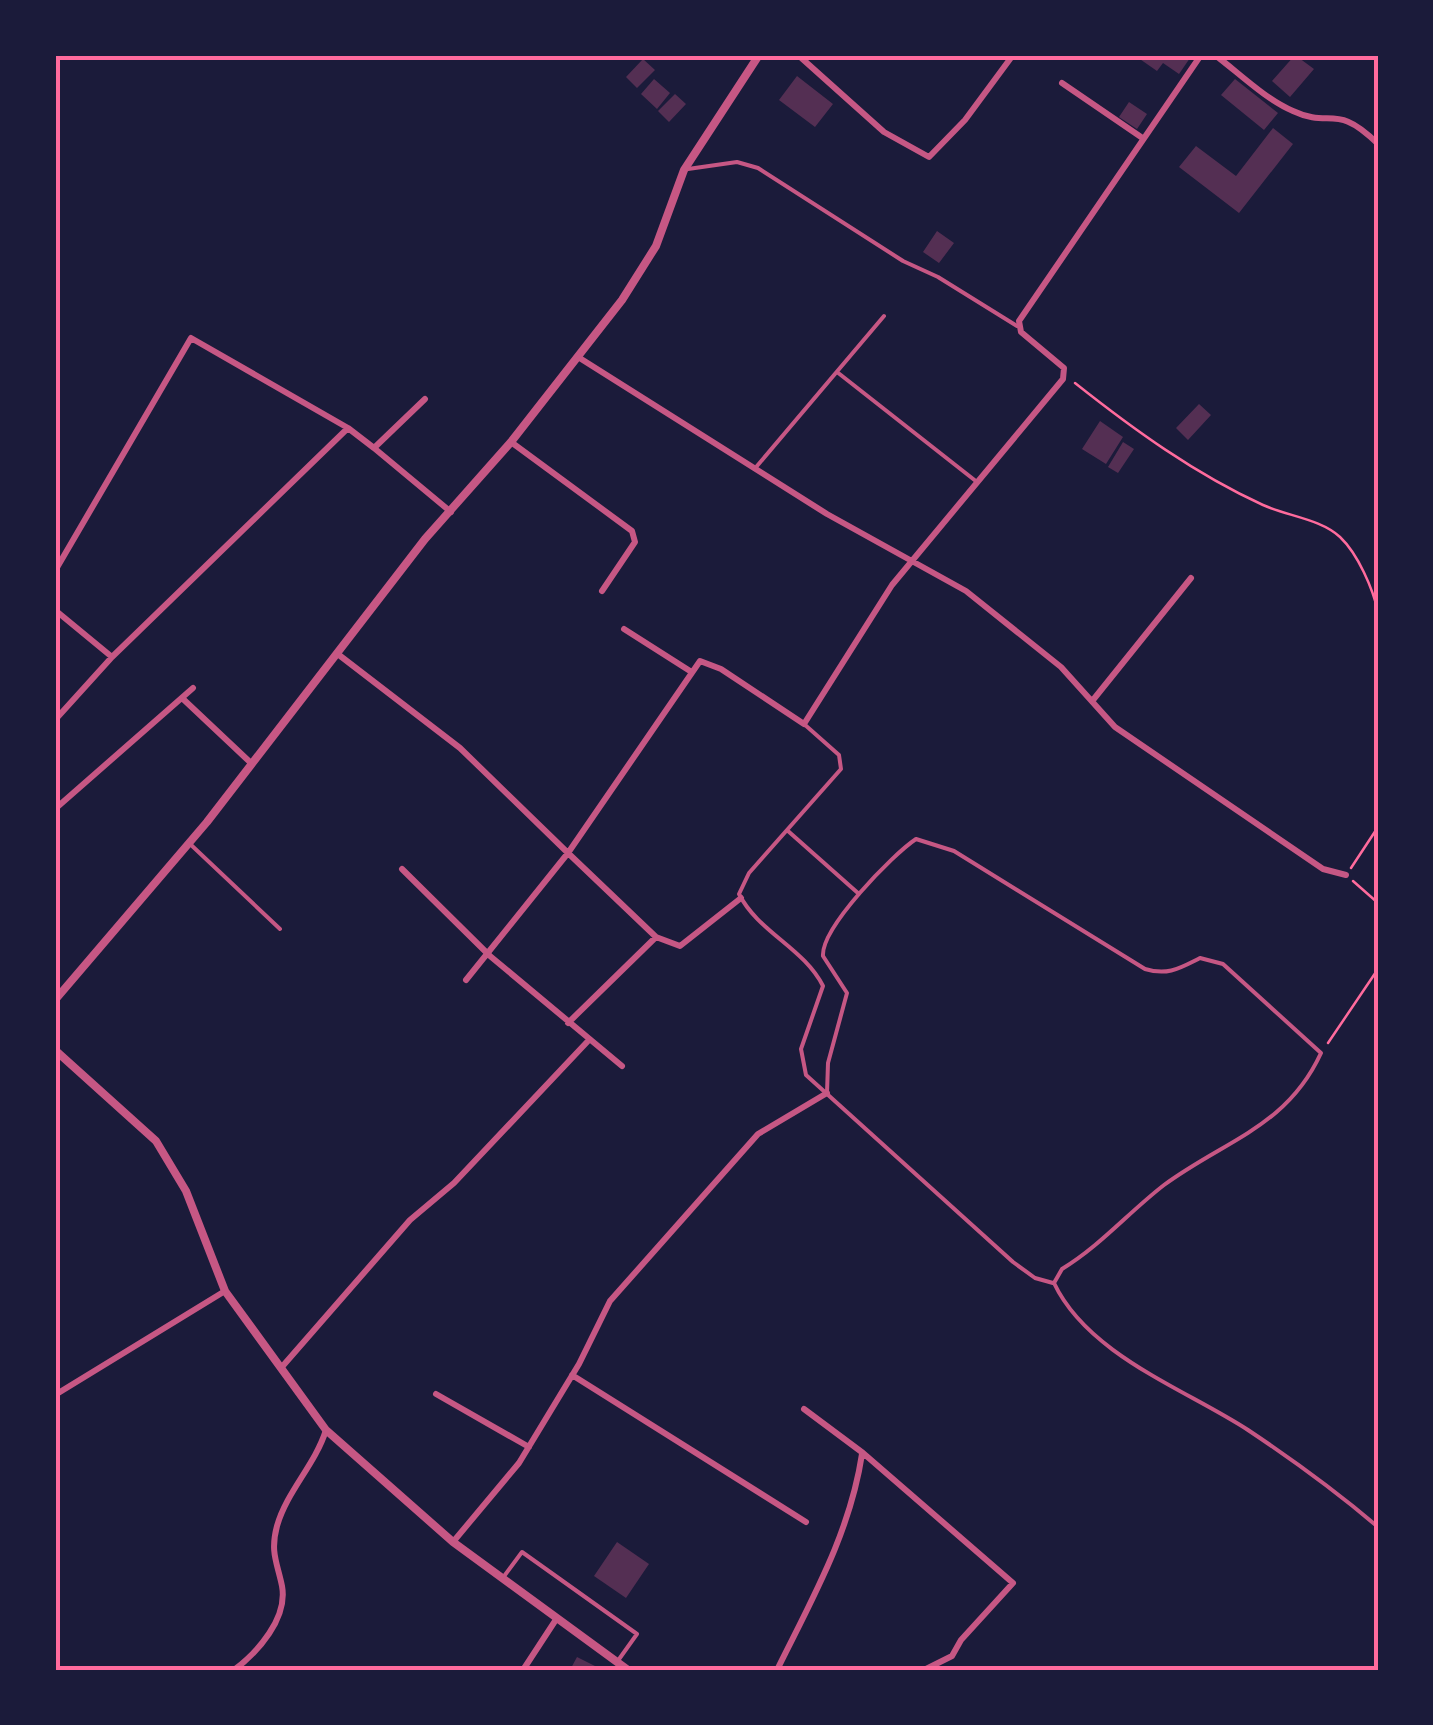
<svg xmlns="http://www.w3.org/2000/svg" width="1433" height="1725" font-family="'Source Serif 4',serif">
	<rect width="100%" height="100%" fill="#1b1b3a"/>
	<path fill="#542f53" d="M 1134,55 L 1186,55 L 1190,58 L 1179,74 L 1163,63 L 1157,71 Z
		M 1295,55 L 1314,69 L 1290,97 L 1272,81 Z
		M 643,59 L 655,70 L 637,88 L 626,77 Z
		M 797,76 L 833,104 L 815,127 L 779,100 Z
		M 654,79 L 670,93 L 657,109 L 641,94 Z
		M 1235,79 L 1278,113 L 1264,130 L 1221,95 Z
		M 675,94 L 686,104 L 669,122 L 658,111 Z
		M 1129,102 L 1147,114 L 1137,129 L 1119,117 Z
		M 1273,128 L 1293,144 L 1239,213 L 1179,167 L 1196,146 L 1236,176 Z
		M 937,231 L 954,243 L 939,263 L 923,252 Z
		M 1199,404 L 1211,415 L 1188,440 L 1176,428 Z
		M 1100,421 L 1123,437 L 1106,464 L 1082,449 Z
		M 1123,442 L 1134,449 L 1118,473 L 1108,467 Z
		M 617,1542 L 649,1564 L 626,1598 L 594,1576 Z
		M 577,1657 L 603,1670 L 570,1670 Z"/>
	<g fill="none" stroke-linecap="round" stroke-linejoin="round">
		<path stroke="#ff6b9d" stroke-width="2.5" d="M 1075,383 C 1133,429 1195,474 1263,505 C 1287,516 1321,519 1340,537 C 1358,554 1373,589 1378,612
			M 1378,675 L 1378,752
			M 1351,868 L 1378,827
			M 1353,881 L 1378,903
			M 1328,1043 L 1378,969"/>
		<path stroke="#c65784" stroke-width="4" d="M 688,169 L 737,162 L 758,168 L 903,261 L 938,277 L 1017,326
			M 837,372 L 977,482
			M 757,466 L 884,316
			M 804,724 L 839,755 L 841,769 L 749,873 L 739,894 C 758,932 804,948 823,986 L 801,1049 L 806,1075 L 1013,1262 L 1035,1278 L 1053,1283
			M 788,831 L 859,894
			M 189,843 L 280,929
			M 827,1093 L 828,1063 L 847,993 L 823,956 C 821,928 892,855 916,839 L 954,851 L 1145,969 C 1168,976 1180,968 1200,958 L 1223,964 L 1321,1053 C 1287,1127 1225,1140 1164,1185 C 1129,1212 1100,1246 1062,1269 L 1054,1283 C 1088,1355 1185,1389 1248,1430 C 1293,1460 1337,1492 1378,1527
			M 502,1579 L 522,1552 L 637,1634 L 617,1662"/>
		<path stroke="#c65784" stroke-width="6" d="M 798,55 L 884,132 L 929,157 L 965,120 L 1013,55
			M 1215,55 C 1239,73 1265,99 1293,111 C 1331,129 1336,102 1378,144
			M 1062,83 L 1141,137
			M 578,357 L 827,514 L 966,591 L 1061,667 L 1115,727 L 1323,869 L 1346,875
			M 511,442 L 632,531 L 635,542 L 602,591
			M 374,448 L 451,512
			M 55,571 L 191,338 L 348,428
			M 55,610 L 112,657
			M 624,629 L 690,671
			M 339,655 L 460,748 L 568,853 L 466,980
			M 182,698 L 252,764
			M 1093,700 L 1191,578
			M 55,720 L 112,657 L 348,428 L 374,448 L 425,399
			M 55,809 L 193,688
			M 402,869 L 490,956 L 622,1066
			M 741,898 L 680,946 L 656,937 L 568,853 L 700,661 L 721,669 L 804,724 L 892,585 L 1063,379 L 1064,368 L 1021,332 L 1019,321 L 1201,55
			M 568,1023 L 656,937
			M 281,1368 L 410,1220 L 454,1183 L 588,1041
			M 572,1375 L 806,1522
			M 436,1394 L 529,1447
			M 55,1395 L 225,1291
			M 804,1409 L 863,1453 L 1013,1583 L 961,1640 L 952,1656 L 924,1670
			M 453,1542 L 519,1463 L 579,1364 L 610,1301 L 758,1134 L 827,1093
			M 234,1670 C 258,1652 288,1618 282,1586 C 277,1562 270,1552 277,1526 C 287,1491 315,1465 326,1430
			M 523,1670 L 557,1618
			M 777,1670 C 812,1599 850,1533 862,1454"/>
		<path stroke="#c65784" stroke-width="8" d="M 55,1000 L 207,822 L 425,539 L 511,442 L 622,300 L 656,246 L 684,170 L 759,55
			M 55,1050 L 156,1141 L 186,1191 L 225,1291 L 326,1430 L 453,1542 L 628,1670"/>
	</g>
	<rect width="1433" height="1725" fill="none" stroke="#1b1b3a" stroke-width="115"/>
	<rect x="58" y="58" width="1318" height="1610" fill="none" stroke="#ff6b9d" stroke-width="4"/>
</svg>
